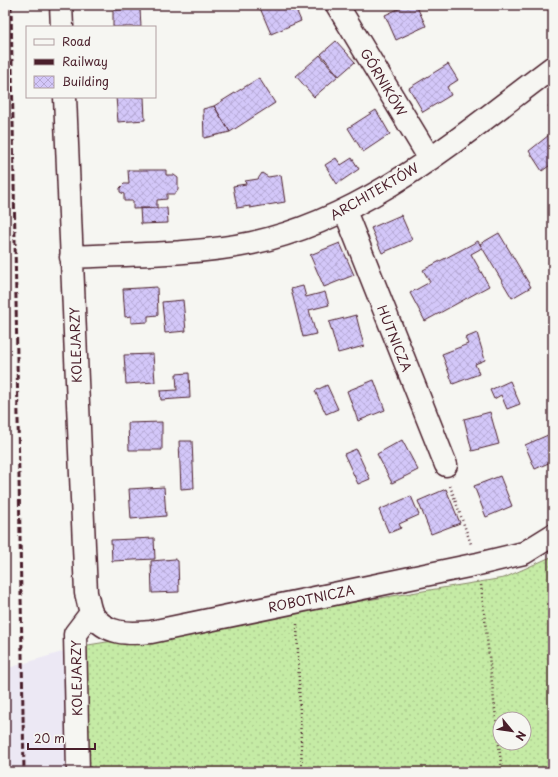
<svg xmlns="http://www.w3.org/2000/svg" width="558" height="777" font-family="'Playpen Sans',sans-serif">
	<defs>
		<pattern id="garden-dots" width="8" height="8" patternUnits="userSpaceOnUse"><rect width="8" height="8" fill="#c5eba5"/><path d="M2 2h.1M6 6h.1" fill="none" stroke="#abc98e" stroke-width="1.8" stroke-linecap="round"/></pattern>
		<pattern id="building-cross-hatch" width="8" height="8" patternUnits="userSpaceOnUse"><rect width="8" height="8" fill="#d3c7f9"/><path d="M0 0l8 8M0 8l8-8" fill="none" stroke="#b7aad6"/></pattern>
	</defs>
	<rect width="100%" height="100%" fill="#f6f6f2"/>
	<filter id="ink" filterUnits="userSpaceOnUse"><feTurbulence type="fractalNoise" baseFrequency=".025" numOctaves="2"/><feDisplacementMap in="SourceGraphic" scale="8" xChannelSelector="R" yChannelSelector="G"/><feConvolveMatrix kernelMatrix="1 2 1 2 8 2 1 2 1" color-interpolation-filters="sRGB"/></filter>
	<g filter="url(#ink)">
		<path fill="#ece8f4" d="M 82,646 L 87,772 L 5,772 L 5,669 Z"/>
		<path fill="url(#garden-dots)" stroke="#888568" fill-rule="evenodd" d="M 553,556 L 553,772 L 87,772 L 82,646 L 504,578 ZM 500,719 L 524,719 L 524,743 L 500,743 Z"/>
		<path fill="url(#building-cross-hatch)" stroke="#4a1f2b" d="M 268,5 L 294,5 L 301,21 L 271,34 L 260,8 Z
			M 407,5 L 416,5 L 426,26 L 396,40 L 385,15 Z
			M 140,9 L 141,27 L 113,27 L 113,10 Z
			M 336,41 L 355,62 L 339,76 L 321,54 Z
			M 320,55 L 338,76 L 314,97 L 296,76 Z
			M 448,64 L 458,80 L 447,87 L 451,95 L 423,112 L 409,88 Z
			M 259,78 L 275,103 L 230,132 L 214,106 Z
			M 116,97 L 144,97 L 145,120 L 118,122 Z
			M 553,102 L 553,113 L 548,106 Z
			M 214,106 L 230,132 L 204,138 L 203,109 Z
			M 376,110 L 390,134 L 363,152 L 348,128 Z
			M 549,135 L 553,140 L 553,163 L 542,171 L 529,151 Z
			M 336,158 L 341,165 L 352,158 L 359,169 L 337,184 L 325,165 Z
			M 128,170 L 166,170 L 166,175 L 174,175 L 178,178 L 178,190 L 175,194 L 167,194 L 167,199 L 157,200 L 157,208 L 133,209 L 133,201 L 124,201 L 124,194 L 120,192 L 120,188 L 124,184 L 129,184 Z
			M 262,173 L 268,177 L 281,175 L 285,202 L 250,208 L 250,206 L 237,208 L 233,186 L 246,184 L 245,181 L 258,179 Z
			M 140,208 L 167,208 L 168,223 L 141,224 Z
			M 401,215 L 412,240 L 382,253 L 371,228 Z
			M 499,233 L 531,287 L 512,298 L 480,244 Z
			M 478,241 L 482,248 L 471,254 L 489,286 L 425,321 L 410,293 L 430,282 L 423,270 Z
			M 340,243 L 354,275 L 324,287 L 310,255 Z
			M 303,286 L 306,297 L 325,292 L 329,305 L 309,310 L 316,334 L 303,337 L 291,289 Z
			M 157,287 L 158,315 L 148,316 L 148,322 L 131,323 L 131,316 L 125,317 L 123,289 Z
			M 183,300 L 186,331 L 165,333 L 162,302 Z
			M 356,315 L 364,346 L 338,353 L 329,322 Z
			M 477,333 L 485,360 L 475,364 L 479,374 L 453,384 L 442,354 L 468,344 L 465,338 Z
			M 153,354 L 155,382 L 126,384 L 124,355 Z
			M 189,373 L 190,398 L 161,400 L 160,391 L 177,390 L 176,374 Z
			M 374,380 L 385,410 L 358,421 L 347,391 Z
			M 510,381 L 520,404 L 507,409 L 501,395 L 494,399 L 490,390 Z
			M 327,385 L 338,409 L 326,414 L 315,391 Z
			M 490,412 L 499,444 L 472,451 L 464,419 Z
			M 162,422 L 162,450 L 129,450 L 128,423 Z
			M 548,435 L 553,447 L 553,461 L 535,469 L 525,445 Z
			M 402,440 L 418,470 L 392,483 L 377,454 Z
			M 179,441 L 192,441 L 194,488 L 181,489 Z
			M 356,449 L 370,479 L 358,484 L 344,454 Z
			M 500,476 L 512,506 L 486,517 L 474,486 Z
			M 164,487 L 166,516 L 131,519 L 129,489 Z
			M 446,489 L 460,523 L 431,534 L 418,501 Z
			M 411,496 L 419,515 L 399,524 L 401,528 L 389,533 L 379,510 Z
			M 154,538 L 155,559 L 112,561 L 111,540 Z
			M 175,559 L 178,561 L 179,592 L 152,593 L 151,561 Z"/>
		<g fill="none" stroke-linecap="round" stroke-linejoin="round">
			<defs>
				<path id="street" d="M 61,5 L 62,27
					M 337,5 L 430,159
					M 65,97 L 86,593 C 88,599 89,609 92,614 C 106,635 129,634 151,632 L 478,564 L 524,553 L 553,535
					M 345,211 L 446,465
					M 71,257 C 131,254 194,255 252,243 C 368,218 461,136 553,67
					M 78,772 L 75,634 L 91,613"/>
			</defs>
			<use href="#street" stroke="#4a1f2b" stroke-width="25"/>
			<path stroke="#4a1f2b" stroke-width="2.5" stroke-dasharray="1 3" stroke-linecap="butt" d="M 450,486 L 471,544
				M 481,585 L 502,772
				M 297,624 L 302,772"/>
			<use href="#street" stroke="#f6f6f2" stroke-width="22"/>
			<path stroke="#4a1f2b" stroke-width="3" stroke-dasharray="6 3" stroke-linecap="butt" d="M 11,5 L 24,772"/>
		</g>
	</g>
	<g text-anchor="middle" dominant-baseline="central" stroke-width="4" stroke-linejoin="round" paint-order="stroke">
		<g font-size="13" fill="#4a1f2b" stroke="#f6f6f2">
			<text transform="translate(384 82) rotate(59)">GÓRNIKÓW</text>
			<text transform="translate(374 191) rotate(-30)">ARCHITEKTÓW</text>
			<text transform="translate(395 338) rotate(68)">HUTNICZA</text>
			<text transform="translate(75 345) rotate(-92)">KOLEJARZY</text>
			<text transform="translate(311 598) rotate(-12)">ROBOTNICZA</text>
			<text transform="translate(76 678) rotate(-91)">KOLEJARZY</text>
		</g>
	</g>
	<rect width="558" height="777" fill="none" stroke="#f6f6f2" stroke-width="20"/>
	<rect x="10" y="10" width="538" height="757" fill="none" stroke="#4a1f2b" stroke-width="1.5" filter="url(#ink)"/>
	<rect x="26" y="26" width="130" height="72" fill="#f6f6f2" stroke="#b1a0a2"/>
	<rect x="34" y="39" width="20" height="6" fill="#f6f6f2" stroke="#b1a0a2"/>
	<text x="62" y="46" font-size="12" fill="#4a1f2b">Road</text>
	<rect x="34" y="59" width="20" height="6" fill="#4a1f2b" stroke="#b1a0a2"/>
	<text x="62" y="66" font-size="12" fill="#4a1f2b">Railway</text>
	<rect x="34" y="76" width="20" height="12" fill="url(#building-cross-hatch)" stroke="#b1a0a2"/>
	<text x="62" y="86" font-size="12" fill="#4a1f2b">Building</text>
	<g transform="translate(512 731) rotate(119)"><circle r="19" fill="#f6f6f2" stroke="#b1a0a2"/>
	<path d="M0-3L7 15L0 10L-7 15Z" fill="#4a1f2b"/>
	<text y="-6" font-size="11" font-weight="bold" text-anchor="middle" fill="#4a1f2b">N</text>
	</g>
	<path d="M28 743v6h67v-6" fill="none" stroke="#4a1f2b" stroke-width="2"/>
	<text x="34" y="743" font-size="12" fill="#4a1f2b" stroke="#f6f6f2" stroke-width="3" paint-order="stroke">20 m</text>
</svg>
